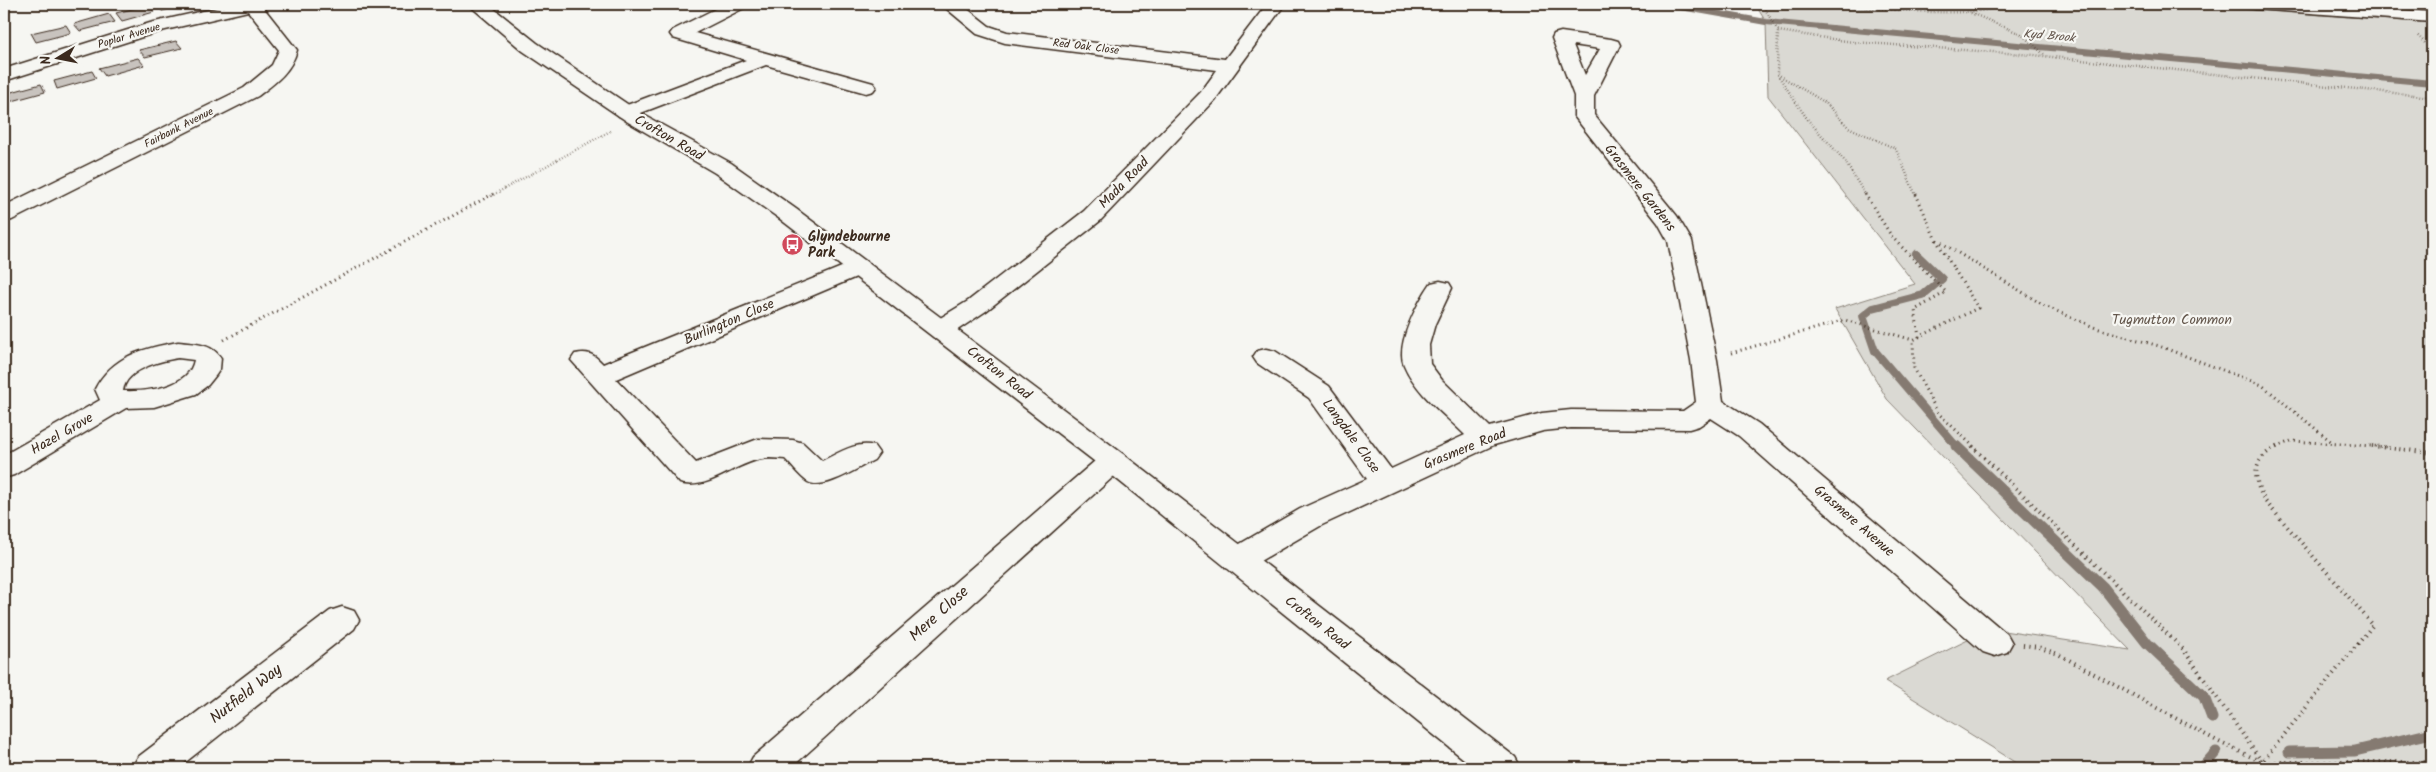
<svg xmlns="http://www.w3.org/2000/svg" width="2436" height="772" font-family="Kalam,sans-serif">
	<rect width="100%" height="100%" fill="#f6f6f2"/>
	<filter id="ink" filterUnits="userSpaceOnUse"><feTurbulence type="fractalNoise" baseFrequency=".02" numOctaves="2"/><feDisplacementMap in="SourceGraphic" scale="10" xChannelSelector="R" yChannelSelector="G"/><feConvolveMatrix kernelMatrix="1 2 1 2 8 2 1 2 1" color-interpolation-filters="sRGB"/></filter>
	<g filter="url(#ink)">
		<path fill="#e8e7e2" d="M 2348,4 L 2432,4 L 2432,9 Z"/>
		<path fill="#dad9d3" stroke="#8a8278" d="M 1755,4 L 2170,4 L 2432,23 L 2432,768 L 2025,768 L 1885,681 L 1990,629 L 2130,650 L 1887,399 L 1835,309 L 1915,284 L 1768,96 L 1766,22 Z"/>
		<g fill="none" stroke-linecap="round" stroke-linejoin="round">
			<path stroke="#857a71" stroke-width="6" d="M 1664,4 L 1766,22 L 2432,83"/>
			<path stroke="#857a71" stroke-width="8" d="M 1916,254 L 1942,279 L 1923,295 L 1873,308 L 1863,316 L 1875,351 L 1957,447"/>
			<path stroke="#857a71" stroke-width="11" d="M 1956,446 L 2103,587 L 2147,643 L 2204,697 L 2212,718
				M 2289,752 L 2355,751 L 2432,733
				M 2202,768 L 2216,752"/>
		</g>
		<path fill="#c8c3be" stroke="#3b2a1e" d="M 156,4 L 189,4 L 162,11 Z
			M 148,5 L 154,12 L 122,21 L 116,13 Z
			M 109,14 L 115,22 L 80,31 L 74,24 Z
			M 66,25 L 71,33 L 36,42 L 31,33 Z
			M 176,41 L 182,48 L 145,57 L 139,50 Z
			M 138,58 L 144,65 L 105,76 L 99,68 Z
			M 92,71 L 96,78 L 57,89 L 54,81 Z
			M 41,84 L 45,92 L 5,103 L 4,94 Z"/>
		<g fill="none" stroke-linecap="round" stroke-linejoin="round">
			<defs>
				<path id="minor" d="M 234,4 L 265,4 L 263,7 L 297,50 C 291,72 275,83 258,96 L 12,220 L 4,222 L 4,206 L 244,88 L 272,65 L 279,50 L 248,11 L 161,31 L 4,81 L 4,69 L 150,23 Z
					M 725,4 L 747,4 L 744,8 L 695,33 L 873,83 L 876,87 L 873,91 L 866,93 L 766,65 L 633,116 L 626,118 L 619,116 L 616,112 L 619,108 L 746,60 L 673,38 L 670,34 L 673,30 Z
					M 941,4 L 961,4 L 989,26 L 1007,32 L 1225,59 L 1267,4 L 1285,4 L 1215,100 L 1100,221 L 986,311 L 950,335 L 941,337 L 932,335 L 928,329 L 932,323 L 968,301 L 1084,211 L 1201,92 L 1217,70 L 1005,43 L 977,34 Z
					M 2247,4 L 2324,4 L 2432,12 L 2432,22 L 2256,9 L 2250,8 Z
					M 1561,32 L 1611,39 L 1618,41 L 1620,45 L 1594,96 L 1594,115 L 1677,216 L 1692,241 L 1717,360 L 1723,401 L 1759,424 L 2007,634 L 2012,643 L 2007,652 L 1995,656 L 1983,652 L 1739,436 L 1711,418 L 1699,426 L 1689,429 L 1571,428 L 1543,431 L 1494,445 L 1322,525 L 1248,568 L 1237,571 L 1226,568 L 1221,560 L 1226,552 L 1300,509 L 1367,479 L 1309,398 L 1257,363 L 1253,357 L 1257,351 L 1266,349 L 1275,351 L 1329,386 L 1391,469 L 1465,435 C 1444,414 1416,393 1404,365 C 1395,344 1419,300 1431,283 L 1440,281 L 1449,283 L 1452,288 L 1435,324 L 1429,345 L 1430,364 L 1442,380 L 1490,427 L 1542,413 L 1571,410 L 1683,411 L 1696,402 L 1691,360 L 1668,241 L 1658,223 L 1574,116 L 1574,96 L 1552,38 L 1554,34 ZM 1573,45 L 1600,49 L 1585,75 Z
					M 859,260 L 868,262 L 871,267 L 868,272 L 616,379 L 696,463 L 758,439 L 793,440 L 803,443 L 822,461 C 839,453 856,441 874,446 L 879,453 L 874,460 C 859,467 824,491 808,482 C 800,477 792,466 785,459 C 778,459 769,457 762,459 C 734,463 709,491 680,483 L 571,360 L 575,354 C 588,351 594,354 603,364 Z
					M 178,342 C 195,344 211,343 221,358 L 220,369 L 216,375 L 208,385 L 196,394 L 154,407 L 126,408 L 14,475 L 4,478 L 4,455 L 100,400 L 95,389 C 112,356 144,348 178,342 ZM 178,358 L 194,360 C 189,388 147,392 123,391 C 126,369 160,361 178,358 Z
					M 1113,451 L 1123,454 L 1128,461 L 1123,468 L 791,768 L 747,768 L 753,757 L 1103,454 Z
					M 342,607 L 354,611 L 359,620 L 354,629 L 178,768 L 132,768 L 138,757 L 330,611 Z"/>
				<path id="major" d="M 468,4 L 488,4 L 537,43 L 642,114 L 731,163 L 796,209 L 1123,454 L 1515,757 L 1521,768 L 1475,768 L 1103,468 L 780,219 L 715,173 L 628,122 L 523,51 Z"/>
			</defs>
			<use href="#minor" stroke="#3b2a1e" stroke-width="3"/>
			<use href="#major" stroke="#3b2a1e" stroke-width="3"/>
			<path stroke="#3b2a1e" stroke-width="2.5" stroke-dasharray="0.5 2.5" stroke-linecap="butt" d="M 1762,4 L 1778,31 L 1777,74 L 1826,103 L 1848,127 L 1896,149 L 1916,196
				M 1832,4 C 1872,7 1974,21 2006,4
				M 1971,13 L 2021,34 L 2045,55
				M 1778,31 L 1853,42 L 2034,55 L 2432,97
				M 2418,36 L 2432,50
				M 1779,77 L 1808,120 L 1844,160 L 1866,196
				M 491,196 L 612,130"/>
			<path stroke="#3b2a1e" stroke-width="3" stroke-dasharray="1 4" stroke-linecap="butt" d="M 1865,194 L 1892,237 L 1946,292 L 1915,310 L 1919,337
				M 1916,194 L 1935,238 L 1978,308 L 1913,340 L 1914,368 L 1938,413 L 1974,447
				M 1937,240 L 2045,306 L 2096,328 L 2159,346 L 2262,385 L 2333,443
				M 224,340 L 493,194
				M 1731,353 L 1845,320 L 1913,340
				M 2276,447 L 2291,441 L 2389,447"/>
			<path stroke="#3b2a1e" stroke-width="4" stroke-dasharray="1 4.5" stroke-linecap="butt" d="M 1972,446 L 2183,649 L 2262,762
				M 2372,446 L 2432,453
				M 2023,645 L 2038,647 L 2058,654 L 2219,742 L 2262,762 L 2432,762
				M 2267,768 L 2262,762 L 2373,625 L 2265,501 C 2252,478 2251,458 2279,446"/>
			<use href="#minor" fill="#f6f6f2" fill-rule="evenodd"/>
			<use href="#major" fill="#f6f6f2" fill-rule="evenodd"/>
		</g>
	</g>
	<defs>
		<symbol id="bus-disc" viewBox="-11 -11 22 22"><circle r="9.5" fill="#d1495b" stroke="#f6f6f2"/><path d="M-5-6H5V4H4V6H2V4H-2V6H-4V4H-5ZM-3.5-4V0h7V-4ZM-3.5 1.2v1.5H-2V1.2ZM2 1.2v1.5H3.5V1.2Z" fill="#fff"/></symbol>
	</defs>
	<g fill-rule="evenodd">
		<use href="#bus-disc" x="780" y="232" width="25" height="25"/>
	</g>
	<g text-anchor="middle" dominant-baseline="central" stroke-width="4.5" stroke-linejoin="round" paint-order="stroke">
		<g font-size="11" fill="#3b2a1e" stroke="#f6f6f2">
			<text transform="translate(129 36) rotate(-17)">Poplar Avenue</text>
			<text transform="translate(1086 47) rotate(7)">Red Oak Close</text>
			<text transform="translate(179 128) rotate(-27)">Fairbank Avenue</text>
		</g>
		<g font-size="12" font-style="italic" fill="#605248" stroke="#f6f6f2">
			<text transform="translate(2049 36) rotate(5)">Kyd Brook</text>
		</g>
		<g font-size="14" fill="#3b2a1e" stroke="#f6f6f2">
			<text transform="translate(669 138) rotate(30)">Crofton Road</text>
			<text transform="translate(1124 183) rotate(-46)">Mada Road</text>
			<text transform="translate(1640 188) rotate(52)">Grasmere Gardens</text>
			<text transform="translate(729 322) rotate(-23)">Burlington Close</text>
			<text transform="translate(999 373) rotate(38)">Crofton Road</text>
			<text transform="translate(62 434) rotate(-30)">Hazel Grove</text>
			<text transform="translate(1351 436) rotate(54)">Langdale Close</text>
			<text transform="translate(1465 449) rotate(-22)">Grasmere Road</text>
			<text transform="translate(1854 521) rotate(41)">Grasmere Avenue</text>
			<text transform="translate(1317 623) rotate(38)">Crofton Road</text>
		</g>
		<g font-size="14" font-weight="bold" fill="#3b2a1e" stroke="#f6f6f2" text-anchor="start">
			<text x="808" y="237">Glyndebourne<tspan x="808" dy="16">Park</tspan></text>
		</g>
		<g font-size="14" fill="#63564b" stroke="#f6f6f2">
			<text x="2172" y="320">Tugmutton Common</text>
		</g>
		<g font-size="16" fill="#3b2a1e" stroke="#f6f6f2">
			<text transform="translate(939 614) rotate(-42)">Mere Close</text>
			<text transform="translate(246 694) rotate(-38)">Nutfield Way</text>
		</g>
	</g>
	<rect width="2436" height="772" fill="none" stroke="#f6f6f2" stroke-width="20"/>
	<rect x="10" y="10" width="2416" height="752" fill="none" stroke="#3b2a1e" stroke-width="2" filter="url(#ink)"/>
	<g transform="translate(58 58) rotate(260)" stroke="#f6f6f2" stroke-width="4" paint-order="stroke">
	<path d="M0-4L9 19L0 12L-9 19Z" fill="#3b2a1e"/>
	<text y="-8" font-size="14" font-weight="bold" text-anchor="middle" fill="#3b2a1e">N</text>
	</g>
</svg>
